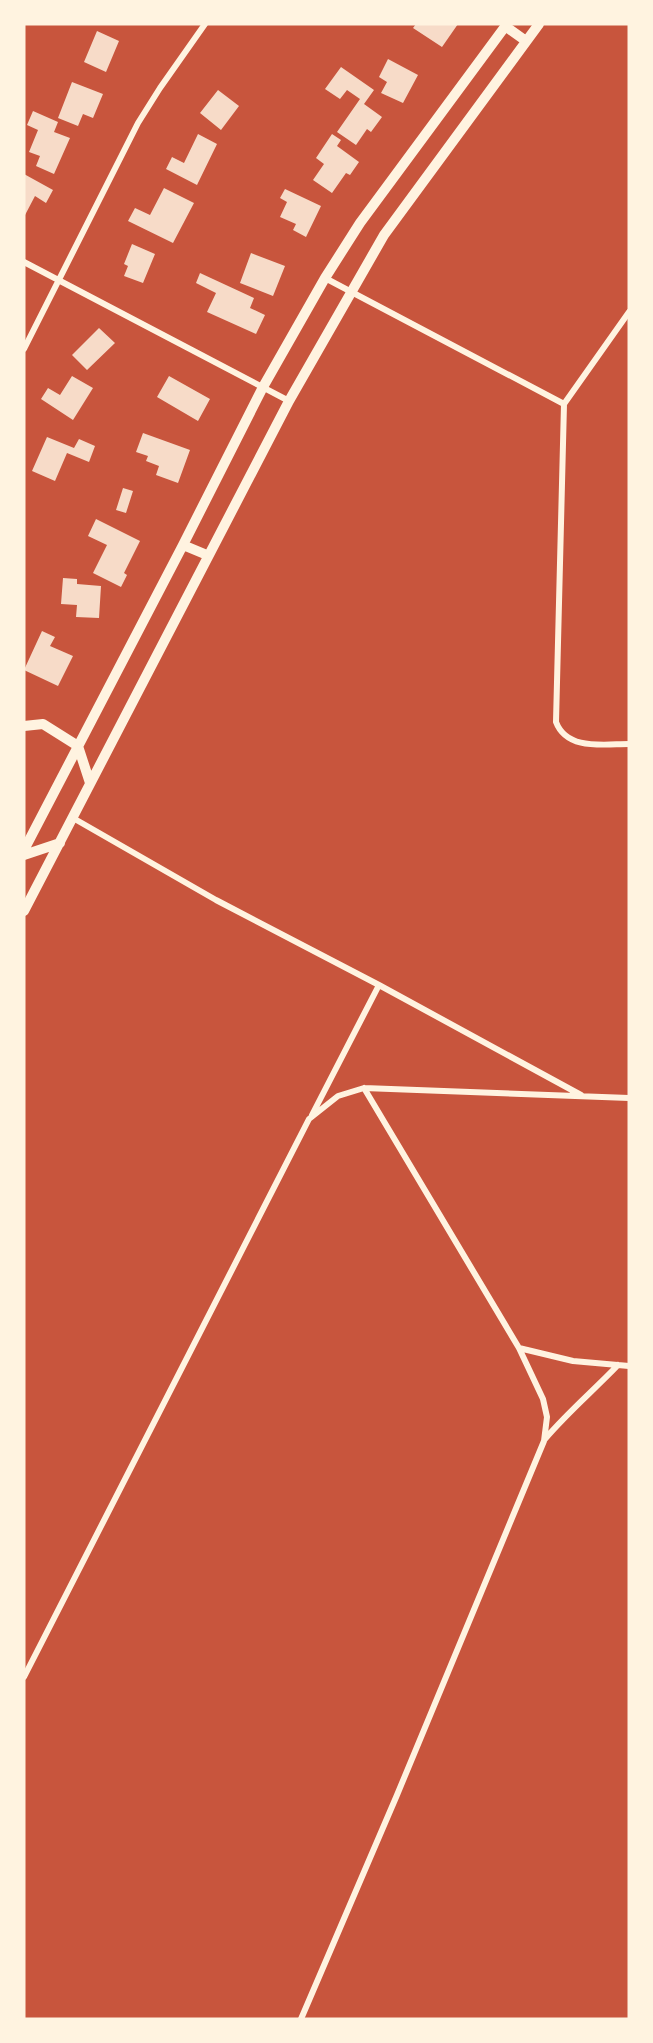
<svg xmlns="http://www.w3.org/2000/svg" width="653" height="2043" font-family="'DejaVu Sans',sans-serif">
	<rect width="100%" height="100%" fill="#c8553d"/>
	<path fill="#f7dbc8" d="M 416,24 L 458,24 L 442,47 L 413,28 Z
		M 97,31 L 119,41 L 106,72 L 84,62 Z
		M 388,59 L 418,75 L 403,103 L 381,93 L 387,82 L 379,77 Z
		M 341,67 L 374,90 L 364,104 L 382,117 L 371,132 L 367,129 L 356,145 L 337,132 L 360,99 L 347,90 L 340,99 L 325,89 Z
		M 72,82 L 103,94 L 93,118 L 83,114 L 78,126 L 58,118 Z
		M 218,90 L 239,106 L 221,130 L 200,113 Z
		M 33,111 L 58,122 L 54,132 L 70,138 L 54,174 L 36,166 L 40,156 L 29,152 L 38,130 L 27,125 Z
		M 198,134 L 217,144 L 197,185 L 166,169 L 172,157 L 184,163 Z
		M 332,134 L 341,140 L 337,146 L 359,162 L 350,175 L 346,173 L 332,193 L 313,180 L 324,164 L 316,158 Z
		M 24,174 L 53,190 L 46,203 L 35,196 L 24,217 Z
		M 164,188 L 194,203 L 173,243 L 128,221 L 135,208 L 150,215 Z
		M 285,189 L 321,206 L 306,237 L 293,230 L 296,224 L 280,217 L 287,202 L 280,198 Z
		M 132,244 L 155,254 L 143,283 L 124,276 L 128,266 L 124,264 Z
		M 251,253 L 285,266 L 273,296 L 240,283 Z
		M 200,273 L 254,298 L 250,308 L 265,315 L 256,334 L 207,312 L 216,293 L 196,283 Z
		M 99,328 L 115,343 L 87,370 L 72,355 Z
		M 72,376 L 93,388 L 73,420 L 41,399 L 48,388 L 60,395 Z
		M 169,376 L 210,399 L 198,421 L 157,397 Z
		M 143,433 L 190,450 L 178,483 L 156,475 L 159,466 L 146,461 L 148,456 L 136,452 Z
		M 47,437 L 74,448 L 79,439 L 95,446 L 89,462 L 67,453 L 55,481 L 32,471 Z
		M 123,488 L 133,491 L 126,513 L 116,510 Z
		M 96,519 L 140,541 L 124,573 L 127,575 L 121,587 L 93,573 L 107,545 L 88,536 Z
		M 63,578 L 77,579 L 77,584 L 101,586 L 99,618 L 76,617 L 77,605 L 61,604 Z
		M 42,631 L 55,637 L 50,646 L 73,656 L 58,686 L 24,670 Z"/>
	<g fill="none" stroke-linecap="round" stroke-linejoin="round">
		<path stroke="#fff3e0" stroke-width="6" d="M 24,262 L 289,401
			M 325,278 L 564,404
			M 629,312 L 564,404 L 556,722 C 567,751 604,744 629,744
			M 24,349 L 138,123 L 160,88 L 205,24
			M 73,818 L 216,900 L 379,985 L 581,1095
			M 312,1115 L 379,985
			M 519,1348 L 573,1361 L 629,1366
			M 545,1439 C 568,1412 593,1391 618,1365
			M 24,1677 L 309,1119 L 338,1096 L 364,1088 L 629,1098
			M 301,2019 L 397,1795 L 544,1441 L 547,1417 L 543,1399 L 519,1348 L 364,1088"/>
		<path stroke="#fff3e0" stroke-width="10" d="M 505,26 L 526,41
			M 183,545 L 207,555
			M 24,726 L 43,724 L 78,746 L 90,783
			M 24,850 L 183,545 L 263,387 L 325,278 L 360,223 L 507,24
			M 24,855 L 60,843
			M 24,911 L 289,401 L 384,235 L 539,24"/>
	</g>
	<rect width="653" height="2043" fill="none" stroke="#fff3e0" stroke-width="51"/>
</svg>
